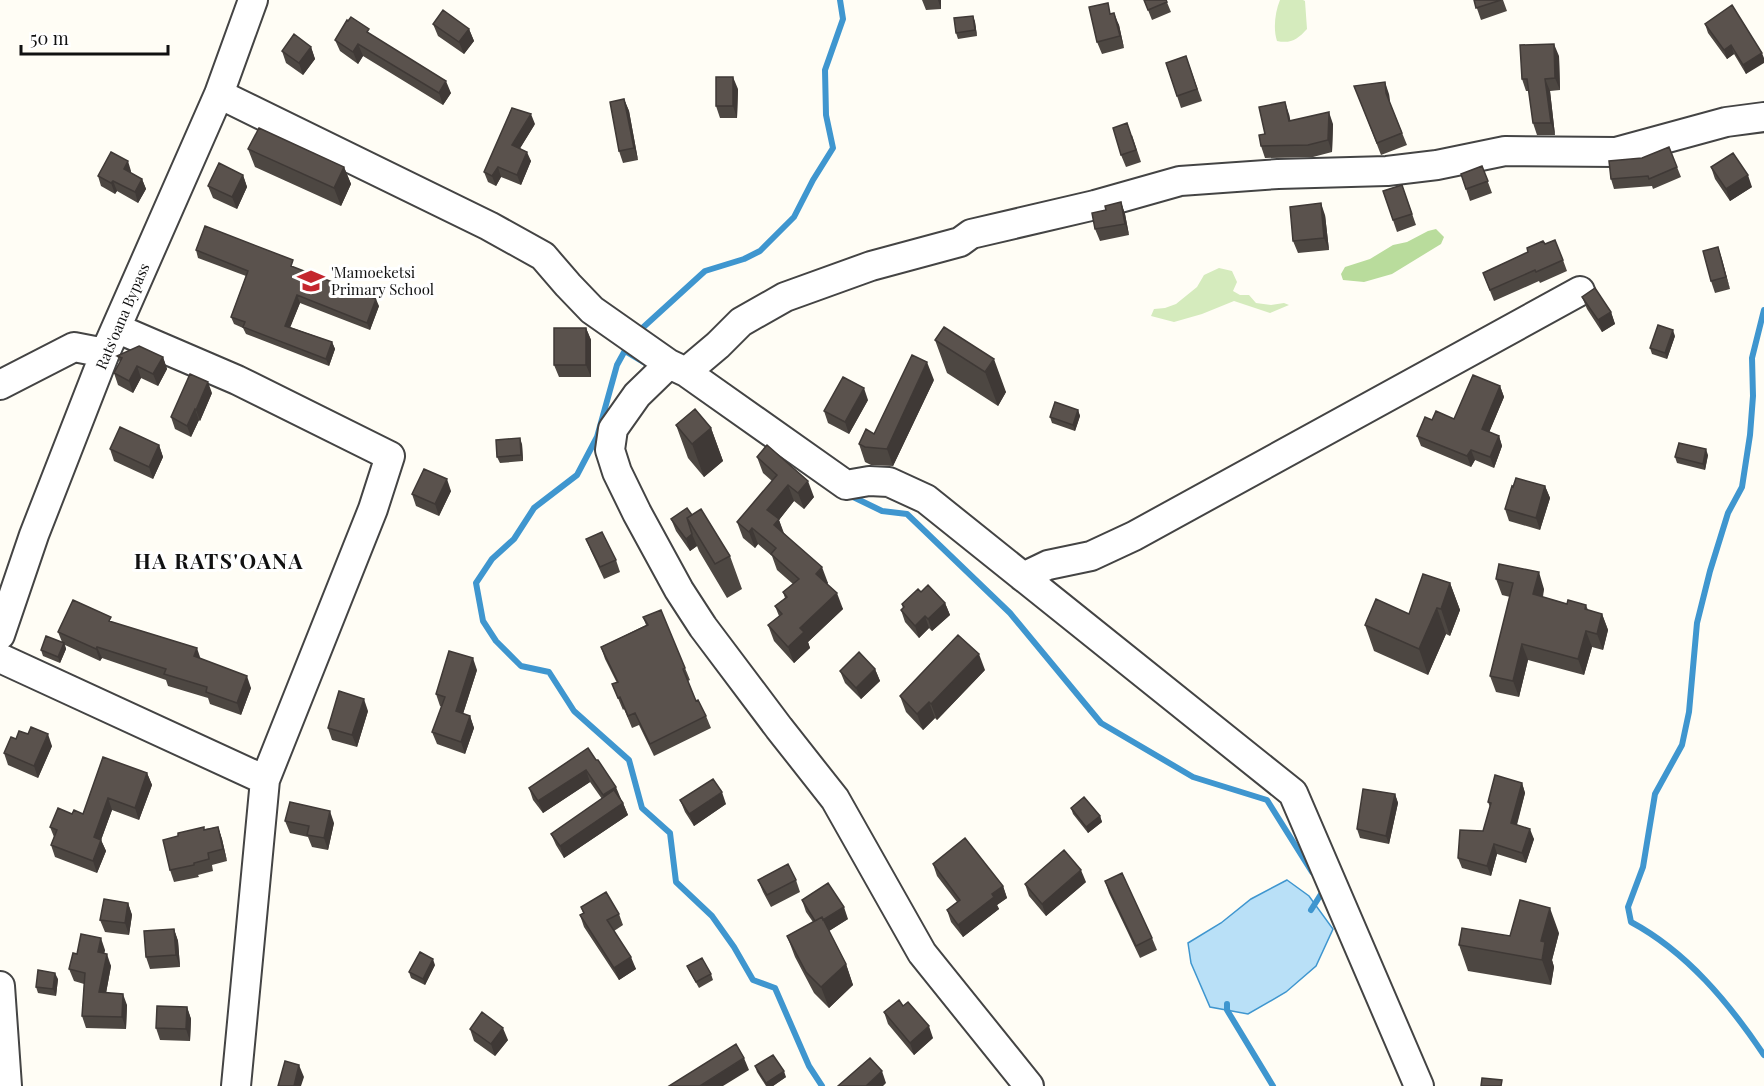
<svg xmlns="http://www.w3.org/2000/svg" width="1764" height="1086" font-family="'Playfair Display',serif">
	<rect width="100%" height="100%" fill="#fffdf5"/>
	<path fill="#d5ebbd" d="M 1280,0 L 1303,0 L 1305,1 L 1307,29 C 1298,39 1291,44 1277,41 C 1273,29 1275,12 1280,0 Z
		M 1219,268 L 1232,271 L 1237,282 L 1233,291 L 1240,295 L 1249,295 L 1256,303 L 1271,305 L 1284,303 L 1289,305 L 1270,313 L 1234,301 L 1202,314 L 1174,322 L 1151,316 L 1154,309 L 1165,308 L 1176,304 L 1197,287 L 1204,275 Z"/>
	<path fill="#b9dc9c" d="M 1436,229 L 1444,237 L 1441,244 L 1392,274 L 1364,282 L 1343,280 L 1341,274 L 1345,267 L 1370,259 L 1393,245 L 1407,242 L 1428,231 Z"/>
	<path fill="#b9e0f7" stroke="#3f96cf" stroke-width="1.5" d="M 1287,880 L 1309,896 L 1333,929 L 1316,966 L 1286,992 L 1248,1014 L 1210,1007 L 1191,963 L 1188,943 L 1221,923 L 1251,899 Z"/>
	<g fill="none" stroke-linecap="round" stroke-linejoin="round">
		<path stroke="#3f96cf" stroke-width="6" d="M 1764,310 L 1752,358 L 1753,396 L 1750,435 L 1742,487 L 1728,513 L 1710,571 L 1697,623 L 1689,712 L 1682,745 L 1655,794 L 1643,867 L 1628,907 L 1631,922 C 1687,952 1729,1003 1764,1055
			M 638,332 L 705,271 L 744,259 L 760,251 L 794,217 L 813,180 L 833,148 L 826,115 L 825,70 L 843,19 L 840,0
			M 628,345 L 617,365 L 597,437 L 577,475 L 534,508 L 514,539 L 492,559 L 476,583 L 483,621 L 496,641 L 521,666 L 549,672 L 574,711 L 629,760 L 642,808 L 670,833 L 676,882 L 712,916 L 734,947 L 753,980 L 775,988 L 809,1066 L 822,1086
			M 625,351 L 645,363
			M 849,495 L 882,511 L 907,514 L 1010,613 L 1101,723 L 1193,777 L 1267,800 L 1312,872
			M 1311,910 L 1323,891 L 1322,888
			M 1227,1004 L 1227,1010 L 1273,1086"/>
		<defs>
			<path id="minor" d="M 219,94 L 489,226 L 543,256 L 568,285 L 592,310 L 669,364 L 686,372 L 846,485 L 869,481 L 889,482 L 926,499 L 1293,793 L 1419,1086
				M 116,328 L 237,380 L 390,456 L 373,509 L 265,780 L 236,1086
				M 669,364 L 637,395 L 613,429 L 610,450 L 617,472 L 637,513 L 679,590 L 703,627 L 779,728 L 835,799 L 922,953 L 1029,1086
				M 686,372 L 718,345 L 741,322 L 785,297 L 871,266 L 960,242 L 971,234 L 1095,205 L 1180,181 L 1278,174 L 1387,171 L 1437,165 L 1505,151 L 1616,152 L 1726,122 L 1764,117
				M 0,385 L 74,347 L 105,353
				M 1023,577 L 1048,565 L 1091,556 L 1134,536 L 1580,291
				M 0,635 L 34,535 L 105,353 L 219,94 L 253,0
				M 0,658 L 265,780
				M 0,986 L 7,1086"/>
		</defs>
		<use href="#minor" stroke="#444" stroke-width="32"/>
		<use href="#minor" stroke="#fff" stroke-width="28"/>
	</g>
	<path fill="#4d4742" d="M 922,0 L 941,0 L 941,9 L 926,10 Z
		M 1144,0 L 1166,0 L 1171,12 L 1152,20 Z
		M 1474,0 L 1503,0 L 1507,11 L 1481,20 Z
		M 1112,14 L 1119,25 L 1124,48 L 1102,54 L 1097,42 Z
		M 973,16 L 975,22 L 977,36 L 958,39 L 956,33 Z
		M 433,24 L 469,29 L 474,41 L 464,54 L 438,36 Z
		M 1705,24 L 1762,53 L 1746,74 L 1734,54 L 1727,59 L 1708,33 Z
		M 371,35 L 451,93 L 443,105 L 363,56 L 358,64 L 340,51 L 335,40 Z
		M 311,47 L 315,59 L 303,75 L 286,63 L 282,51 Z
		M 1186,56 L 1202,101 L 1181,108 L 1166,63 Z
		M 1559,56 L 1560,90 L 1550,91 L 1555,135 L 1537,135 L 1533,123 L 1529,91 L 1526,91 L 1522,79 Z
		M 738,89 L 737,118 L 720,118 L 716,106 Z
		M 1389,94 L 1390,103 L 1407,145 L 1381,155 L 1359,98 Z
		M 624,99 L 629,111 L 638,160 L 623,163 L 619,151 Z
		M 1289,114 L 1290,121 L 1333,124 L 1332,152 L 1313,157 L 1265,158 L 1261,146 L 1265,134 Z
		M 535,124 L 520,148 L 531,161 L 521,185 L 501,177 L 496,186 L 488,182 L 484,172 Z
		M 1132,135 L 1141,162 L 1126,167 L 1121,155 Z
		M 248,149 L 344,167 L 351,184 L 341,206 L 255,167 Z
		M 1482,166 L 1492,193 L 1470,201 L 1461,174 Z
		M 1677,167 L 1681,177 L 1653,189 L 1652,186 L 1614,189 L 1611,179 Z
		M 1711,167 L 1752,187 L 1730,201 L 1715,179 Z
		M 131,171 L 131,173 L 142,179 L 146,189 L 138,203 L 117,191 L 115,194 L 101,186 L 98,176 Z
		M 243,175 L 247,187 L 237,209 L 213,198 L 208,186 Z
		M 1402,185 L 1416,225 L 1397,232 L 1383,191 Z
		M 1121,202 L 1125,214 L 1129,235 L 1100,241 L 1095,229 L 1106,210 Z
		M 1325,215 L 1329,250 L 1298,253 L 1293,241 Z
		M 1545,244 L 1563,260 L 1567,271 L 1540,283 L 1539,281 L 1494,301 L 1483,273 Z
		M 1718,247 L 1730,289 L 1715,293 L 1711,281 Z
		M 196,250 L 296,268 L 379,306 L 370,330 L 300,303 L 290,327 L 332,342 L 335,349 L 329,366 L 246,334 L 243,328 L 234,324 L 231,317 L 246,276 L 198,258 Z
		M 1582,297 L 1611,312 L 1615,324 L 1602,332 L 1587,309 Z
		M 944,327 L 1006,392 L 998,406 L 947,373 L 935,340 Z
		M 586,328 L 591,340 L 591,377 L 559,377 L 554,365 Z
		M 1675,336 L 1667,359 L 1652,354 L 1650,348 Z
		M 117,356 L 163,357 L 167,369 L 158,386 L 141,378 L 133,393 L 118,385 L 114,373 L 120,362 Z
		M 934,380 L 893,466 L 871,465 L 865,462 L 859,444 L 874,434 Z
		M 1500,386 L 1504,397 L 1489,432 L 1499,436 L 1502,446 L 1494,468 L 1475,460 L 1471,467 L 1421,446 L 1417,436 L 1432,420 L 1454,419 Z
		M 212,393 L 200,421 L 199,420 L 191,437 L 175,429 L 171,417 Z
		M 868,400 L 849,434 L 828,423 L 824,411 Z
		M 1078,410 L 1080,416 L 1075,431 L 1052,423 L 1050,417 Z
		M 676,425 L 711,428 L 723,461 L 704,477 L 688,458 Z
		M 522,444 L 523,461 L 500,463 L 497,457 Z
		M 159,445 L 163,457 L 153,479 L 114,461 L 110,449 Z
		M 1708,455 L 1705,470 L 1677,463 L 1675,457 Z
		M 757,457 L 814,497 L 804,509 L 794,501 L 779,520 L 784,533 L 828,583 L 827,584 L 843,609 L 808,642 L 810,648 L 794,663 L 774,641 L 768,625 L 779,616 L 775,606 L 785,598 L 783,592 L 793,584 L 777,570 L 772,556 L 758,544 L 755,548 L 743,538 L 737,522 L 772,481 L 763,473 Z
		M 1545,486 L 1550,498 L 1540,530 L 1509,521 L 1505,509 L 1513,487 Z
		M 451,491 L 439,516 L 416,506 L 412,494 Z
		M 692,515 L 730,556 L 742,589 L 727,598 L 699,551 L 697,546 L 690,551 L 676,531 L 671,519 Z
		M 586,539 L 616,560 L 620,572 L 604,579 L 591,551 Z
		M 1496,579 L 1544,589 L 1543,597 L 1567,604 L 1586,605 L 1588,610 L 1602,614 L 1608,630 L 1603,650 L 1592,647 L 1584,675 L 1528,660 L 1519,697 L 1496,692 L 1490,676 L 1510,597 L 1502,595 Z
		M 1450,583 L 1460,610 L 1450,636 L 1446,634 L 1428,675 L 1374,651 L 1365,625 L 1409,614 Z
		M 921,592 L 945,603 L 950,615 L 932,631 L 929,628 L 919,638 L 905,622 L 901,610 L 903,608 L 902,604 Z
		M 643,617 L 685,668 L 690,680 L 688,681 L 696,701 L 706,716 L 711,728 L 654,756 L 639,725 L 632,728 L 624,709 L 623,710 L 612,684 L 617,683 L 605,659 L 601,647 L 646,625 Z
		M 113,622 L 200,659 L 251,688 L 241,715 L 210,704 L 208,698 L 168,686 L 166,680 L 102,658 L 100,661 L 65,645 L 66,649 L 60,663 L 43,656 L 41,650 L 62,642 L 58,632 Z
		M 875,669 L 880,681 L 861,699 L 845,683 L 840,671 Z
		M 477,670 L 463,714 L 470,716 L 474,728 L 465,754 L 437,744 L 432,732 L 442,707 L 440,706 L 436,694 Z
		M 985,670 L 937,720 L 935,718 L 923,730 L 906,712 L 900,696 Z
		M 368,711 L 357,747 L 332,740 L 328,728 Z
		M 16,739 L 52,746 L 38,778 L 8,765 L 4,753 Z
		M 588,748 L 623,803 L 628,815 L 564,858 L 556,845 L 551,834 L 602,799 L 590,782 L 543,813 L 533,800 L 529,788 Z
		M 147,773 L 152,785 L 139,820 L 112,810 L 101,840 L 106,851 L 97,873 L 55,857 L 51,845 L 54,837 L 50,827 L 72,814 L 83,814 Z
		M 1522,783 L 1525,793 L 1517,825 L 1534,839 L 1526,863 L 1497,854 L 1491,876 L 1462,868 L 1458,858 L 1483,831 L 1490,807 L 1488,802 Z
		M 1395,794 L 1398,803 L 1389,844 L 1360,838 L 1357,829 Z
		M 680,800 L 726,804 L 694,826 L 685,812 Z
		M 1071,808 L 1100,816 L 1102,822 L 1088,833 L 1073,814 Z
		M 285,821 L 334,823 L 328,850 L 312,847 L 308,837 L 290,833 Z
		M 218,827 L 222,839 L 227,861 L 212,865 L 213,871 L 198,875 L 199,877 L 174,882 L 170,870 L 205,829 Z
		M 933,864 L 1003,886 L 1007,898 L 997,905 L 999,909 L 963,937 L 951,922 L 947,910 L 957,902 L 937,876 Z
		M 758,880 L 796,880 L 800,892 L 771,907 L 763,892 Z
		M 1105,881 L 1152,938 L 1157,950 L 1140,958 L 1109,893 Z
		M 1086,882 L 1046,916 L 1029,896 L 1025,884 Z
		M 802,900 L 848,919 L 829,931 L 846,964 L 853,985 L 829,1008 L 814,993 L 795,957 L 787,936 L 813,922 L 806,912 Z
		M 128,903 L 132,915 L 129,935 L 105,932 L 100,920 Z
		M 581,907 L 619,914 L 623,925 L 614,931 L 636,969 L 619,980 L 584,927 L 580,915 L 583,913 Z
		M 174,929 L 178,941 L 180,967 L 150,969 L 146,957 Z
		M 1559,933 L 1552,960 L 1554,967 L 1551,985 L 1468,971 L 1459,945 L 1510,936 Z
		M 105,950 L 104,953 L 111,966 L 106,993 L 127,1005 L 126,1029 L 86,1028 L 82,1016 L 84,984 L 74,981 L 69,969 L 77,954 Z
		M 435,965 L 425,985 L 411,978 L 409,972 Z
		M 687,966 L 711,974 L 713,980 L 699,988 L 690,972 Z
		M 58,979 L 56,996 L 38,993 L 36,987 Z
		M 187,1007 L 191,1019 L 190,1041 L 160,1040 L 156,1028 Z
		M 884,1012 L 933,1038 L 914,1055 L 888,1024 Z
		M 470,1029 L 508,1040 L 495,1056 L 474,1041 Z
		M 755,1066 L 786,1077 L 773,1086 L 766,1086 L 757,1072 Z"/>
	<path fill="#3f3936" d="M 938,0 L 941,0 L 941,9 Z
		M 1114,13 L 1119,25 L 1124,48 L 1120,36 Z
		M 973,16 L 975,22 L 977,36 L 975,30 Z
		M 469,29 L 474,41 L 464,54 L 459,42 Z
		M 358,44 L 363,56 L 358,64 L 353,52 Z
		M 1554,44 L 1559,56 L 1560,90 L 1555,78 Z
		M 1731,45 L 1734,54 L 1727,59 L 1724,50 Z
		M 311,47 L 315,59 L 303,75 L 299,63 Z
		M 1762,53 L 1764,58 L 1764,63 L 1746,74 L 1743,65 Z
		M 733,77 L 738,89 L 737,118 L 733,106 Z
		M 1545,79 L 1550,91 L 1555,135 L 1551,123 Z
		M 446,81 L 451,93 L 443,105 L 439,93 Z
		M 1385,82 L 1389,94 L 1390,104 L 1386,93 Z
		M 624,99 L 629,111 L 638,160 L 634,148 Z
		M 1285,102 L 1289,114 L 1293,133 L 1289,121 Z
		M 1329,112 L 1333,124 L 1332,152 L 1328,140 Z
		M 531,114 L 535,124 L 516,155 L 512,145 Z
		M 527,152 L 531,161 L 521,185 L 517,175 Z
		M 128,161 L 131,171 L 127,179 L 124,169 Z
		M 344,167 L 351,184 L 341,206 L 334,188 Z
		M 498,167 L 501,177 L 496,186 L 492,176 Z
		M 243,175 L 247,187 L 237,209 L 232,197 Z
		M 1748,175 L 1752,187 L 1730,201 L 1726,189 Z
		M 142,179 L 146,189 L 138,203 L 135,192 Z
		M 113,181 L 117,191 L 115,194 L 111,183 Z
		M 1121,202 L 1125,214 L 1129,235 L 1125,224 Z
		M 1321,203 L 1325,215 L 1329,250 L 1324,238 Z
		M 1718,247 L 1722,259 L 1730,289 L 1726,277 Z
		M 297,295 L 300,303 L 288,333 L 285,326 Z
		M 376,299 L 379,306 L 370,330 L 367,323 Z
		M 1611,312 L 1615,324 L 1602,332 L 1598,320 Z
		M 586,328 L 591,340 L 591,377 L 586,365 Z
		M 1673,330 L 1675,336 L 1667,359 L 1665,353 Z
		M 332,342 L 335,349 L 329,366 L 326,359 Z
		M 163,357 L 167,369 L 158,386 L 153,374 Z
		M 994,359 L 1006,392 L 998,406 L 985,372 Z
		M 927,362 L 934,380 L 893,466 L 887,449 Z
		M 137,366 L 141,378 L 133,393 L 129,381 Z
		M 208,382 L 212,393 L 200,421 L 196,410 Z
		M 1500,386 L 1504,397 L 1486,440 L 1482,429 Z
		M 864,388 L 868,400 L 849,434 L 845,422 Z
		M 195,409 L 199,420 L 191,437 L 187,426 Z
		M 1078,410 L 1080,416 L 1075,431 L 1073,425 Z
		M 711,428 L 723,461 L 704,477 L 692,444 Z
		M 1499,436 L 1502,446 L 1494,468 L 1490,457 Z
		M 520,438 L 522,444 L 523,461 L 521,455 Z
		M 159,445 L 163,457 L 153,479 L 149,467 Z
		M 1706,449 L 1708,455 L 1705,470 L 1703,464 Z
		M 1471,450 L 1475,460 L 1471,467 L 1467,456 Z
		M 447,479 L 451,491 L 439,516 L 435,504 Z
		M 808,481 L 814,497 L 804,509 L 798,493 Z
		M 788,485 L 794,501 L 779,520 L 784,535 L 780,541 L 767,510 Z
		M 1545,486 L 1550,498 L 1540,530 L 1536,518 Z
		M 752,528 L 758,544 L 755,548 L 749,532 Z
		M 692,534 L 697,546 L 690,551 L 686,539 Z
		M 822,567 L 828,583 L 822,590 L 816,574 Z
		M 1539,572 L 1544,589 L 1539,610 L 1533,594 Z
		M 1450,583 L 1460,610 L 1450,636 L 1441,609 Z
		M 837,593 L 843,609 L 808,642 L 810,648 L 794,663 L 788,647 L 800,628 Z
		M 945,603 L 950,615 L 932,631 L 928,619 Z
		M 1437,608 L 1446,634 L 1428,675 L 1419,649 Z
		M 1602,614 L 1608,630 L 1603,650 L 1597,634 Z
		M 925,616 L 929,628 L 919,638 L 915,626 Z
		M 1586,631 L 1592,647 L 1584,675 L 1578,659 Z
		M 64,643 L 66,649 L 60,663 L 58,657 Z
		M 1522,644 L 1528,660 L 1519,697 L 1513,681 Z
		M 97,647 L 102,658 L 100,661 L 96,649 Z
		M 197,648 L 201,660 L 194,656 Z
		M 979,654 L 985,670 L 937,720 L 931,704 Z
		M 473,658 L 477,670 L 460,723 L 456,711 Z
		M 875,669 L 880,681 L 861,699 L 856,688 Z
		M 247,676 L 251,688 L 241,715 L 237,703 Z
		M 364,699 L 368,711 L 357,747 L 352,735 Z
		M 929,702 L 935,718 L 923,730 L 917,714 Z
		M 470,716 L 474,728 L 465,754 L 461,742 Z
		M 48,734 L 52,746 L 38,778 L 34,766 Z
		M 586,770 L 590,782 L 543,813 L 538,801 Z
		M 147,773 L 152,785 L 139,820 L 135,808 Z
		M 1522,783 L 1525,793 L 1514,834 L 1511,823 Z
		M 616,787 L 621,799 L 608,807 L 603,795 Z
		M 722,792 L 726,804 L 694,826 L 689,814 Z
		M 1395,794 L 1398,803 L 1389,844 L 1386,836 Z
		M 108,798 L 112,810 L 101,840 L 106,851 L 97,873 L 93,861 L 94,837 Z
		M 623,803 L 628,815 L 564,858 L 560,846 Z
		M 330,811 L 334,823 L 328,850 L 324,838 Z
		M 1100,816 L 1102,822 L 1088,833 L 1086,827 Z
		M 218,827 L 222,839 L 227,861 L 223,849 Z
		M 1530,829 L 1534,839 L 1526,863 L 1522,853 Z
		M 1494,844 L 1497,854 L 1491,876 L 1487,866 Z
		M 1081,870 L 1086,882 L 1046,916 L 1042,904 Z
		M 1003,886 L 1007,898 L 997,905 L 999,909 L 963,937 L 958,925 L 992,894 Z
		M 128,903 L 132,915 L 129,935 L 125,923 Z
		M 844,907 L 848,919 L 821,936 L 817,924 Z
		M 1550,908 L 1559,933 L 1552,960 L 1554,967 L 1551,985 L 1542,960 L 1541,941 Z
		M 174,929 L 178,941 L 180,967 L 176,955 Z
		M 101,938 L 105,950 L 102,964 L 98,952 Z
		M 107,954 L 111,966 L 104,1004 L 99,992 Z
		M 631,957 L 636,969 L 619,980 L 614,968 Z
		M 433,959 L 435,965 L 425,985 L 423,979 Z
		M 846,964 L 853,985 L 829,1008 L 821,987 Z
		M 55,973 L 58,979 L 56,996 L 53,989 Z
		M 123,994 L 127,1005 L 126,1029 L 122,1017 Z
		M 187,1007 L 191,1019 L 190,1041 L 186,1029 Z
		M 929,1026 L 933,1038 L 914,1055 L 910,1043 Z
		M 503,1028 L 508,1040 L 495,1056 L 491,1044 Z
		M 744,1058 L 749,1070 L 723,1086 L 700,1086 Z
		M 299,1065 L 304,1077 L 301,1086 L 294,1086 Z
		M 784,1071 L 786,1077 L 773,1086 L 767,1086 L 766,1083 Z
		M 882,1071 L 886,1083 L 883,1086 L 866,1086 Z"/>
	<path fill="#5a524d" stroke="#3f3936" stroke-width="1.5" d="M 1144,0 L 1166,0 L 1167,2 L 1148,10 Z
		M 1474,0 L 1501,0 L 1476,8 Z
		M 1108,3 L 1110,14 L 1114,13 L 1120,36 L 1097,42 L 1089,7 Z
		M 1732,5 L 1762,53 L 1743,65 L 1731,45 L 1724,50 L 1705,24 Z
		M 443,10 L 469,29 L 459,42 L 433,24 Z
		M 973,16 L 975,30 L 956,33 L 954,18 Z
		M 351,17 L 369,29 L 367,32 L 446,81 L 439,93 L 358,44 L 353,52 L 335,40 L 347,20 L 348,21 Z
		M 294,34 L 311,47 L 299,63 L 282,51 Z
		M 1554,44 L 1555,78 L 1545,79 L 1551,123 L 1533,123 L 1527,79 L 1522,79 L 1520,45 Z
		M 1186,56 L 1197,89 L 1177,96 L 1166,63 Z
		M 716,77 L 733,77 L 733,106 L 716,106 Z
		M 1385,82 L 1386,93 L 1402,133 L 1377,143 L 1354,86 Z
		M 624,99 L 634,148 L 619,151 L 610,102 Z
		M 1285,102 L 1289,121 L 1329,112 L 1328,140 L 1308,145 L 1261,146 L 1259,135 L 1265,134 L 1259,107 Z
		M 512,108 L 531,114 L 512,145 L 527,152 L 517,175 L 498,167 L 492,176 L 484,172 Z
		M 1127,123 L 1136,150 L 1121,155 L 1113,128 Z
		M 259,128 L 344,167 L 334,188 L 248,149 Z
		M 1669,147 L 1677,167 L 1649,179 L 1648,176 L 1611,179 L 1609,161 L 1642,158 Z
		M 111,152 L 128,161 L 124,169 L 142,179 L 135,192 L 113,181 L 111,183 L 98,176 Z
		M 1733,153 L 1748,175 L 1726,189 L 1711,167 Z
		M 219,163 L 243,175 L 232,197 L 208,186 Z
		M 1482,166 L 1488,181 L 1466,189 L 1461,174 Z
		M 1402,185 L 1412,214 L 1393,220 L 1383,191 Z
		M 1121,202 L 1125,224 L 1095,229 L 1092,213 L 1106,210 L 1105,206 Z
		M 1321,203 L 1324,238 L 1293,241 L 1290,207 Z
		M 205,226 L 293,260 L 291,266 L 376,299 L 367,323 L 297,295 L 285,326 L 332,342 L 326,359 L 243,327 L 245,322 L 231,317 L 248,271 L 196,250 Z
		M 1555,240 L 1563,260 L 1536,272 L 1535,270 L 1490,290 L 1483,273 L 1528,252 L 1527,248 L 1543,241 L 1545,244 Z
		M 1718,247 L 1726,277 L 1711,281 L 1703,251 Z
		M 1595,288 L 1611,312 L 1598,320 L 1582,297 Z
		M 1658,325 L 1673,330 L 1665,353 L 1650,348 Z
		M 944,327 L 994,359 L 985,372 L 935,340 Z
		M 554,328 L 586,328 L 586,365 L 554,365 Z
		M 139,346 L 163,357 L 153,374 L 137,366 L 129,381 L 114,373 L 122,358 L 117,356 Z
		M 912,355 L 927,362 L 887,449 L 865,447 L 859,444 L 866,429 L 874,434 Z
		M 190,374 L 208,382 L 196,410 L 195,409 L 187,426 L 171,417 Z
		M 1473,375 L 1500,386 L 1482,429 L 1499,436 L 1490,457 L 1471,450 L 1467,456 L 1417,436 L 1425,417 L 1432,420 L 1436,411 L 1454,419 Z
		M 843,377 L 864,388 L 845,422 L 824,411 Z
		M 1055,402 L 1078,410 L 1073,425 L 1050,417 Z
		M 695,409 L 711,428 L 692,444 L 676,425 Z
		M 120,427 L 159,445 L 149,467 L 110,449 Z
		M 520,438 L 521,455 L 497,457 L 496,440 Z
		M 1679,443 L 1706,449 L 1703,464 L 1675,457 Z
		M 767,445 L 808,481 L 798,493 L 788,485 L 767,510 L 779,519 L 774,525 L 822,567 L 816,574 L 837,593 L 800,628 L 804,632 L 788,647 L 768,625 L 782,614 L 775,606 L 787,597 L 783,592 L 799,579 L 771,554 L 776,548 L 752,528 L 749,532 L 737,522 L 777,475 L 757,457 Z
		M 424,469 L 447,479 L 435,504 L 412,494 Z
		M 1516,478 L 1545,486 L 1536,518 L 1505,509 L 1512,486 L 1513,487 Z
		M 687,508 L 692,515 L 687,518 L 692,534 L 686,539 L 671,519 Z
		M 701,509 L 730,556 L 715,564 L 687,518 Z
		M 602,532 L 616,560 L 600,567 L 586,539 Z
		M 1499,564 L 1539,572 L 1533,594 L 1567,604 L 1568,600 L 1586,605 L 1585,609 L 1602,614 L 1597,634 L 1586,631 L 1578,659 L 1522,644 L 1513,681 L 1490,676 L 1513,583 L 1496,579 Z
		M 1423,574 L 1450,583 L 1441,609 L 1437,608 L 1419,649 L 1365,625 L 1376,599 L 1409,614 Z
		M 928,585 L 945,603 L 928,619 L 925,616 L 915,626 L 901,610 L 904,607 L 902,604 L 918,589 L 921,592 Z
		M 73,600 L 111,617 L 109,621 L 197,648 L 194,656 L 247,676 L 237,703 L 206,692 L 207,687 L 164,674 L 166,669 L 97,647 L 96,649 L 58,632 Z
		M 661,610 L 685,668 L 683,669 L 696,701 L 698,700 L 706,716 L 650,744 L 635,713 L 628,716 L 620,697 L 618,698 L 612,684 L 618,682 L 601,647 L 648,625 L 643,617 Z
		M 958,635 L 979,654 L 931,704 L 929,702 L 917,714 L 900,696 Z
		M 46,636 L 64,643 L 58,657 L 41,650 Z
		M 449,651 L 473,658 L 456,711 L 470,716 L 461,742 L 432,732 L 445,697 L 436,694 Z
		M 859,652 L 875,669 L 856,688 L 840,671 Z
		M 339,691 L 364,699 L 352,735 L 328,728 Z
		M 31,727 L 48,734 L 34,766 L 4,753 L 11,737 L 16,739 L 19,731 L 28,734 Z
		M 588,748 L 596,760 L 598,760 L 616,787 L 603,795 L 586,770 L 538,801 L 529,788 Z
		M 103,757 L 147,773 L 135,808 L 108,798 L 94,837 L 101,840 L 93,861 L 51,845 L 57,830 L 50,827 L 58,808 L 72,814 L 74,810 L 83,814 Z
		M 1495,775 L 1522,783 L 1511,823 L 1530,829 L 1522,853 L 1494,844 L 1487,866 L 1458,858 L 1460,830 L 1483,831 L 1491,803 L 1488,802 Z
		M 713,779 L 722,792 L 689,814 L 680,800 Z
		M 1363,789 L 1395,794 L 1386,836 L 1357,829 Z
		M 614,790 L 623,803 L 560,846 L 551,834 Z
		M 1084,797 L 1100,816 L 1086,827 L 1071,808 Z
		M 290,802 L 330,811 L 324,838 L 307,835 L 309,826 L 285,821 Z
		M 204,827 L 204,830 L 218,827 L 223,849 L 208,853 L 209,859 L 194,863 L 194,865 L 170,870 L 163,840 L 178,836 L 178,833 Z
		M 965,838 L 1003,886 L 992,894 L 994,897 L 958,925 L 947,910 L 960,900 L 933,864 Z
		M 1064,850 L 1081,870 L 1042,904 L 1025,884 Z
		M 788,864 L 796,880 L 767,895 L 758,880 Z
		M 1122,873 L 1152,938 L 1136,946 L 1105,881 Z
		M 828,883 L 844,907 L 823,920 L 822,917 L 815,921 L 802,900 Z
		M 606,892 L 619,914 L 607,920 L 631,957 L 614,968 L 580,915 L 584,913 L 581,907 Z
		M 104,899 L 128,903 L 125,923 L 100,920 Z
		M 1520,900 L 1550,908 L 1541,941 L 1545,942 L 1542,960 L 1459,945 L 1462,928 L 1510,936 Z
		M 822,917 L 846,964 L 821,987 L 806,972 L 787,936 Z
		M 174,929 L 176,955 L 146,957 L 144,931 Z
		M 81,934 L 101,938 L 98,952 L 107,954 L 99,992 L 123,994 L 122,1017 L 82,1016 L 85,973 L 69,969 L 73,953 L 77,954 Z
		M 420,952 L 433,959 L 423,979 L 409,972 Z
		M 702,958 L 711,974 L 696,982 L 687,966 Z
		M 38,970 L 55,973 L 53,989 L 36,987 Z
		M 899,1000 L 903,1006 L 908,1002 L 929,1026 L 910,1043 L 884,1012 Z
		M 157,1006 L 187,1007 L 186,1029 L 156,1028 Z
		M 482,1012 L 503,1028 L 491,1044 L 470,1029 Z
		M 736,1044 L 744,1058 L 700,1086 L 669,1086 Z
		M 773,1055 L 784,1071 L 766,1083 L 755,1066 Z
		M 870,1058 L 882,1071 L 866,1086 L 838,1086 Z
		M 285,1061 L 299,1065 L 294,1086 L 278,1086 Z
		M 1482,1078 L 1502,1080 L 1501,1086 L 1481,1086 Z"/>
	<defs>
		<symbol id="school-bare" viewBox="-9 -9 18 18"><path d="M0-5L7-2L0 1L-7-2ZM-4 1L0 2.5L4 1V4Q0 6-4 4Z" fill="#c4262e" stroke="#fff" stroke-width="2.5" paint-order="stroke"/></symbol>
	</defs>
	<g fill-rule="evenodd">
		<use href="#school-bare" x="292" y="262" width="38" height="38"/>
	</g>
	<g text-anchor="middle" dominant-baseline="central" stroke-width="6" stroke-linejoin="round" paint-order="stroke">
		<g font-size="15" fill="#111" stroke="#fff" text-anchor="start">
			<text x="331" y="272">'Mamoeketsi<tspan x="331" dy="17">Primary School</tspan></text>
		</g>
		<g font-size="15" fill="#111" stroke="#fff">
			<text transform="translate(122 316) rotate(-67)">Rats'oana Bypass</text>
		</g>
		<g font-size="21" font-weight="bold" letter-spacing="1.5" fill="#111" stroke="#fff">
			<text x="219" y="560">HA RATS'OANA</text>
		</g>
	</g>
	<path d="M21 45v9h147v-9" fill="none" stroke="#111111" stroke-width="3"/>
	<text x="30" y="45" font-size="18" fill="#111111" stroke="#ffffff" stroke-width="4.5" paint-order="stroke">50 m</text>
</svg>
